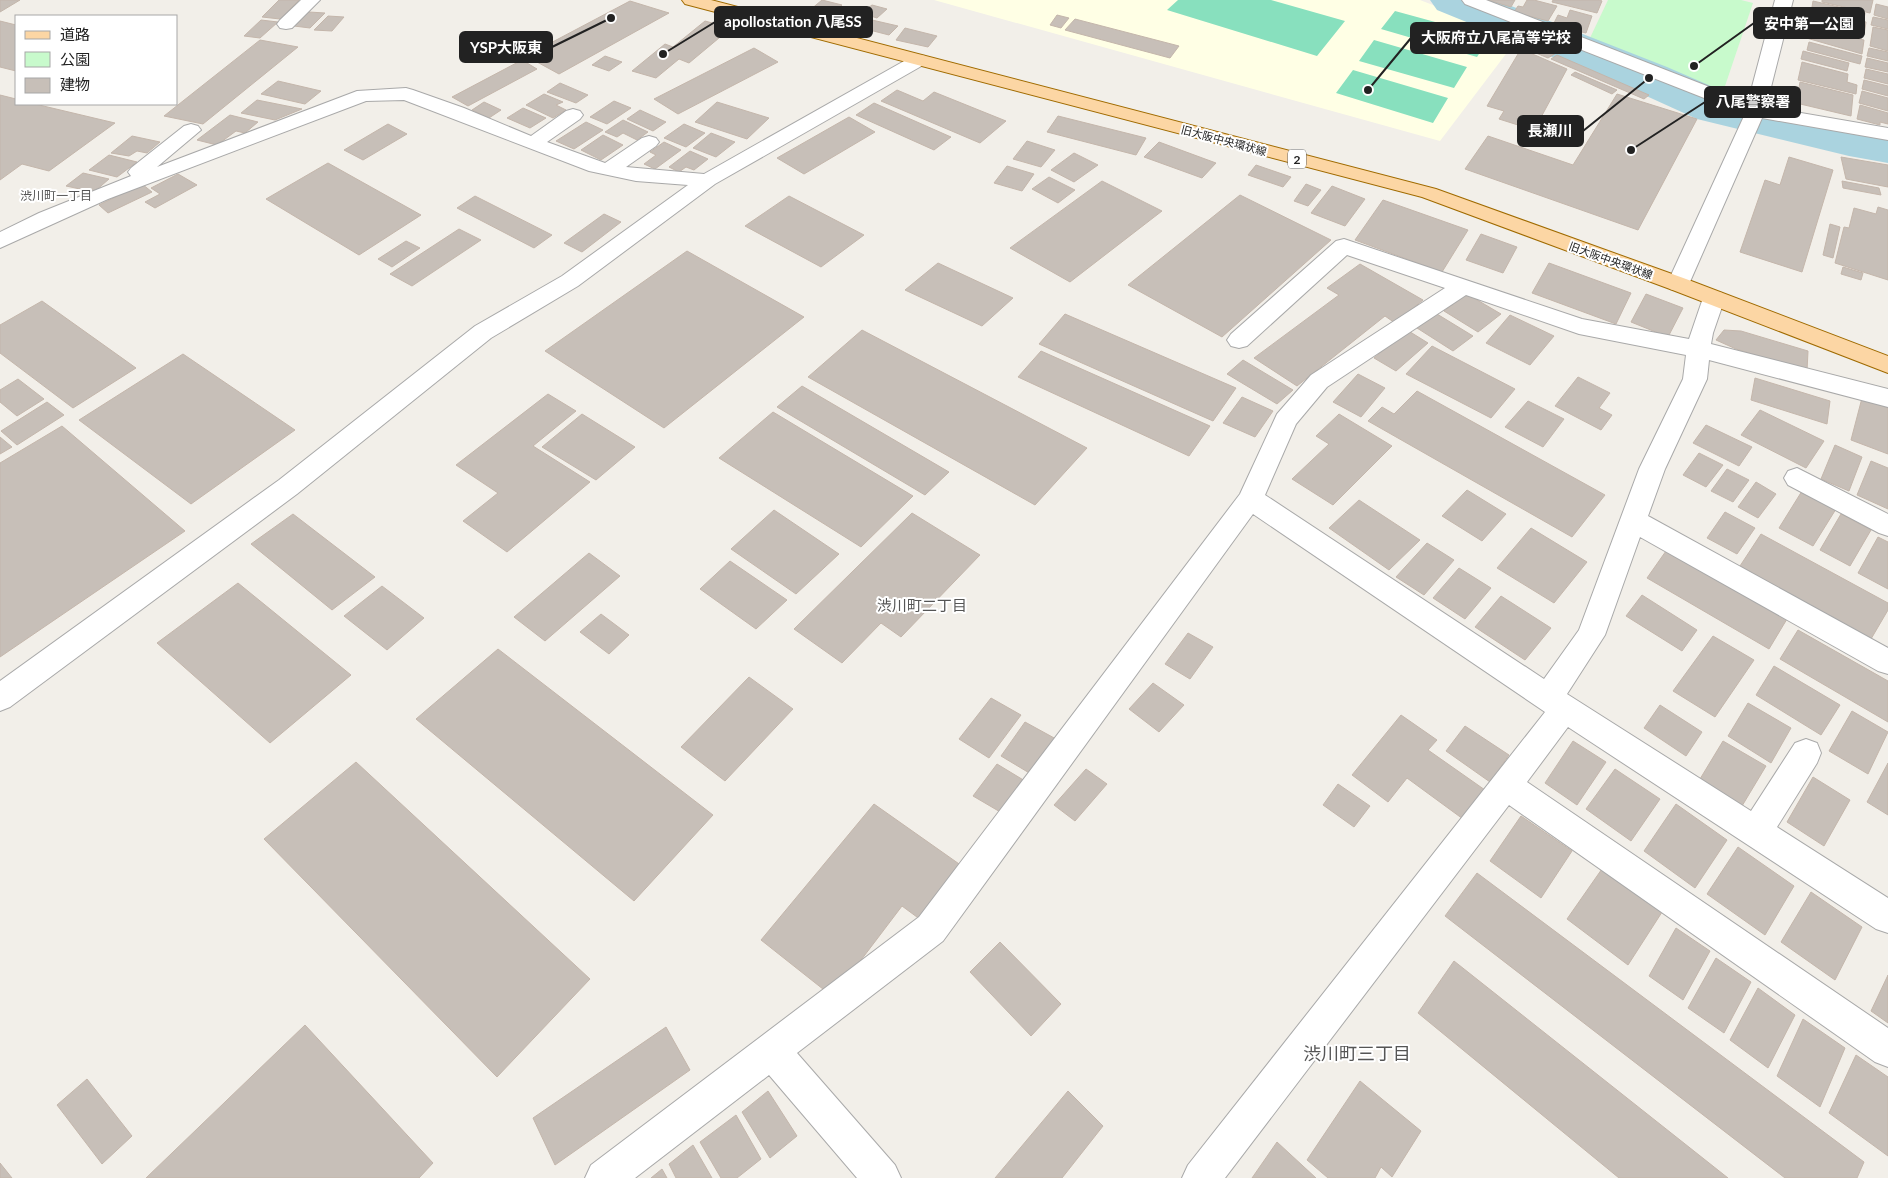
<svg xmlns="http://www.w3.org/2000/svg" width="1888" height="1178" font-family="Lato,'Noto Sans JP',sans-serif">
	<rect width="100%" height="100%" fill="#f2efe9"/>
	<path fill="#ffffe5" d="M 934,0 L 1420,0 L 1518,38 L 1440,141 Z"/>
	<path fill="#c8facc" d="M 1608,0 L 1741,0 L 1753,3 L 1723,92 L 1589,40 Z"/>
	<path fill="#88e0be" d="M 1178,0 L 1271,0 L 1345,21 L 1317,56 L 1167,10 Z
		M 1395,11 L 1490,37 L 1477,57 L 1381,29 Z
		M 1374,40 L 1467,67 L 1454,88 L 1359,61 Z
		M 1353,70 L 1448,98 L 1433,123 L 1336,93 Z"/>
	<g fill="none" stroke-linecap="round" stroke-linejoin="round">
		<path fill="#aad3df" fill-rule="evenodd" d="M 1430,0 L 1496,0 L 1667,67 L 1734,96 L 1849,124 L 1888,131 L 1888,163 L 1849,156 L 1697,119 L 1631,89 L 1437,10 Z"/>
	</g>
	<path fill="#c7bfb8" stroke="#c4b6ab" d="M 0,0 L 20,0 L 0,12 Z
		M 279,0 L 299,0 L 280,19 L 262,17 Z
		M 822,0 L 842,5 L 824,21 L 804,15 Z
		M 1488,0 L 1515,0 L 1511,7 Z
		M 1527,0 L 1534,0 L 1557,6 L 1548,21 L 1514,12 L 1518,6 L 1523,7 Z
		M 1553,0 L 1600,0 L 1602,1 L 1597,13 L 1552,2 Z
		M 1822,0 L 1873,0 L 1870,13 L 1822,2 Z
		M 630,1 L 669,13 L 559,74 L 526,56 Z
		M 1813,1 L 1865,13 L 1864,20 L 1812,7 Z
		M 1876,4 L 1888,7 L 1888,19 L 1874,15 Z
		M 872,5 L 887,9 L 877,18 L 861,13 Z
		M 1810,9 L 1866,22 L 1864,35 L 1807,21 Z
		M 1570,10 L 1592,16 L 1586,33 L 1566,28 L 1554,23 L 1558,15 L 1567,18 Z
		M 309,12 L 325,13 L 310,28 L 294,26 Z
		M 1057,15 L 1069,18 L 1061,28 L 1050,25 Z
		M 328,16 L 344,17 L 332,31 L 314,30 Z
		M 859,17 L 898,26 L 889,35 L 850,25 Z
		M 1873,17 L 1888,20 L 1888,29 L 1871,25 Z
		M 1075,19 L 1179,46 L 1170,58 L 1065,30 Z
		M 261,20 L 278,22 L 260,38 L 244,36 Z
		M 0,21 L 16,25 L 16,71 L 0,67 Z
		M 705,21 L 731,28 L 689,63 L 679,59 L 656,78 L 632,71 L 665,44 L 673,47 Z
		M 1806,22 L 1838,30 L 1837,34 L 1864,40 L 1862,54 L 1803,37 Z
		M 1873,27 L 1888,30 L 1888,51 L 1870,46 Z
		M 905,28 L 937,36 L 928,47 L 896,40 Z
		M 260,40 L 298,47 L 203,124 L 164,116 Z
		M 1809,42 L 1862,56 L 1860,64 L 1807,50 Z
		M 1532,43 L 1556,53 L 1548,58 L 1524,48 Z
		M 754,48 L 778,62 L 678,114 L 654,99 Z
		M 1869,48 L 1888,52 L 1888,61 L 1867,56 Z
		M 1521,49 L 1567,69 L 1539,121 L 1522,116 L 1518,125 L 1499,119 L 1504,111 L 1487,106 Z
		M 1803,51 L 1849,63 L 1847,71 L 1801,59 Z
		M 1557,55 L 1649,95 L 1644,99 L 1551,59 Z
		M 605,56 L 622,62 L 609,71 L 592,65 Z
		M 1867,58 L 1888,63 L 1888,72 L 1865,67 Z
		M 522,60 L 537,69 L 468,106 L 452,97 Z
		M 1802,62 L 1848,74 L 1847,82 L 1857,85 L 1856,94 L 1798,80 Z
		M 1866,69 L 1888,74 L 1888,84 L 1864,78 Z
		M 1575,72 L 1617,90 L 1612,94 L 1571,75 Z
		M 1864,80 L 1888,86 L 1888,96 L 1862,89 Z
		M 278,81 L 321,91 L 305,104 L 261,94 Z
		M 1800,82 L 1853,95 L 1851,116 L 1796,103 Z
		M 560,83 L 588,95 L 576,103 L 547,92 Z
		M 897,90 L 923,101 L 934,92 L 1006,121 L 980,143 L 881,101 Z
		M 1862,91 L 1888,98 L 1888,111 L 1859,103 Z
		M 544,94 L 563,102 L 556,105 L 566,110 L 553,118 L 526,105 Z
		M 1617,94 L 1697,119 L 1638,230 L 1465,169 L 1488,136 L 1573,165 Z
		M 0,95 L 16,99 L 16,104 L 35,104 L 115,123 L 49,171 L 22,164 L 0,180 Z
		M 257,100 L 302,109 L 275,120 L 241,113 Z
		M 614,101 L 631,108 L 607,124 L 590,117 Z
		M 484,102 L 501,110 L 489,118 L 472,110 Z
		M 717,102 L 769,118 L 747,139 L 695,122 Z
		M 874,103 L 951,137 L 934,150 L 856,115 Z
		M 1860,105 L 1888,113 L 1888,124 L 1880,122 L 1880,125 L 1857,119 Z
		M 523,108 L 546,118 L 530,128 L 507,118 Z
		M 640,110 L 666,122 L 653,131 L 627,119 Z
		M 230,115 L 258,122 L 245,133 L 236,131 L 217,145 L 197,140 Z
		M 1058,116 L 1146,138 L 1136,155 L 1047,132 Z
		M 849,117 L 875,132 L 804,174 L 777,158 Z
		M 623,120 L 648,132 L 637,140 L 623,133 L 617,137 L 605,132 Z
		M 586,122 L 603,130 L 574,149 L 556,141 Z
		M 388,124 L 407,134 L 363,160 L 344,150 Z
		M 684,124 L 705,133 L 686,147 L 664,138 Z
		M 711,133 L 735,142 L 716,157 L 693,148 Z
		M 603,135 L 623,145 L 601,160 L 581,150 Z
		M 132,136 L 160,142 L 147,153 L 137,151 L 129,156 L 111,153 Z
		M 1027,141 L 1055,150 L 1041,167 L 1013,159 Z
		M 664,142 L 681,150 L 655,169 L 644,164 L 656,155 L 650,152 Z
		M 1159,142 L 1216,163 L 1202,178 L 1144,157 Z
		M 690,151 L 708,159 L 694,170 L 686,167 L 679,172 L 669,167 Z
		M 1074,153 L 1098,165 L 1074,182 L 1051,170 Z
		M 109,155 L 137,162 L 117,177 L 89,170 Z
		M 1789,157 L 1833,170 L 1802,272 L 1740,252 L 1765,180 L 1780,185 Z
		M 1841,157 L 1888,165 L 1888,187 L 1846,179 Z
		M 328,163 L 421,215 L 359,255 L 266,199 Z
		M 1256,165 L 1291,177 L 1283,187 L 1248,175 Z
		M 1007,166 L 1034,174 L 1022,191 L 994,183 Z
		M 83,173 L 109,179 L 94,192 L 66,186 Z
		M 178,174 L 197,185 L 155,208 L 145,202 L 160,194 L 151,188 Z
		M 1049,177 L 1075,190 L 1058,203 L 1032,189 Z
		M 1102,181 L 1162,211 L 1070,282 L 1010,248 Z
		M 1842,181 L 1879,188 L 1881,195 L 1843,188 Z
		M 142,184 L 152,192 L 108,213 L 99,205 Z
		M 1306,184 L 1321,190 L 1308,206 L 1294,201 Z
		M 1332,186 L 1365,199 L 1345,226 L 1311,213 Z
		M 1240,195 L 1331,240 L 1222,337 L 1128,285 Z
		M 475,196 L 552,235 L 534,248 L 457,208 Z
		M 789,196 L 864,235 L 821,267 L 745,226 Z
		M 1383,200 L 1468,230 L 1442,272 L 1355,240 Z
		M 1878,207 L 1888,210 L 1888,280 L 1835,263 L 1844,227 L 1849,228 L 1854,208 L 1876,214 Z
		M 604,214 L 621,222 L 582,252 L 564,243 Z
		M 1830,224 L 1840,227 L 1833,258 L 1823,255 Z
		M 459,229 L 481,240 L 412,286 L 390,274 Z
		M 1481,234 L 1517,247 L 1503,273 L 1466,260 Z
		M 406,241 L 420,248 L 392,267 L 378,259 Z
		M 687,251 L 804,317 L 664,428 L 545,351 Z
		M 938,263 L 1013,298 L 982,326 L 905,290 Z
		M 1549,263 L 1631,293 L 1616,324 L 1532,293 Z
		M 1360,264 L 1423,300 L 1395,323 L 1385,316 L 1297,386 L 1254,358 L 1339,295 L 1327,288 Z
		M 1843,267 L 1863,273 L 1861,280 L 1841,274 Z
		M 1467,294 L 1501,314 L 1478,332 L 1444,311 Z
		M 1646,294 L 1683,308 L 1668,337 L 1631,322 Z
		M 42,301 L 136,368 L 73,408 L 0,353 L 0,325 Z
		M 1065,314 L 1236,388 L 1213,421 L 1039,344 Z
		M 1437,314 L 1473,336 L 1453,351 L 1417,328 Z
		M 1510,315 L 1554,336 L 1530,365 L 1486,343 Z
		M 862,330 L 1087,448 L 1035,505 L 808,377 Z
		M 1407,330 L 1428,343 L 1396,371 L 1374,358 Z
		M 1724,330 L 1741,331 L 1808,351 L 1807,371 L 1736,349 L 1716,340 Z
		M 1432,346 L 1515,389 L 1491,418 L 1406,374 Z
		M 1041,351 L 1210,426 L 1189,456 L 1018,377 Z
		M 183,354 L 295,430 L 191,504 L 79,420 Z
		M 1243,360 L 1293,390 L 1277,404 L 1227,374 Z
		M 1358,374 L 1385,388 L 1361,417 L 1333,402 Z
		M 1578,377 L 1610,393 L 1599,408 L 1612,415 L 1601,430 L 1555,406 Z
		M 1755,378 L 1830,401 L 1827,424 L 1751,400 Z
		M 18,379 L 44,399 L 17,416 L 0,402 L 0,390 Z
		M 802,386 L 949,472 L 925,495 L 777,407 Z
		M 1417,391 L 1605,495 L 1572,537 L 1368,421 L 1382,407 L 1394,414 Z
		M 548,394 L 576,411 L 533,446 L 590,482 L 507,552 L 463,521 L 498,493 L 456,465 Z
		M 1242,397 L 1273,411 L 1255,437 L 1223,423 Z
		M 1862,398 L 1888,408 L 1888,454 L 1851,440 Z
		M 1528,401 L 1564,419 L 1543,447 L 1505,427 Z
		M 47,402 L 64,415 L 17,445 L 1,431 Z
		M 1760,410 L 1824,441 L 1806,468 L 1741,435 Z
		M 773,412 L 913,496 L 861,547 L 719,458 Z
		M 582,414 L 635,447 L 596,480 L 542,447 Z
		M 1339,414 L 1392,446 L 1333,505 L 1292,479 L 1329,444 L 1316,436 Z
		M 1706,425 L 1752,447 L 1739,466 L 1693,443 Z
		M 62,426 L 185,531 L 0,657 L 0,463 Z
		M 0,437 L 12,447 L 0,454 Z
		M 1835,445 L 1862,457 L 1849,491 L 1821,479 Z
		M 1699,453 L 1723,465 L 1706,487 L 1683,475 Z
		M 1871,461 L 1888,468 L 1888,509 L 1857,495 Z
		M 1727,469 L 1749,480 L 1733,502 L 1711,491 Z
		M 1756,482 L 1776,494 L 1758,518 L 1738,507 Z
		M 1467,490 L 1506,514 L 1482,541 L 1442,516 Z
		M 1802,491 L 1836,509 L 1813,546 L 1779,528 Z
		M 1359,500 L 1420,540 L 1389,570 L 1329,528 Z
		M 774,510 L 839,554 L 796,594 L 731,549 Z
		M 1725,512 L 1755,528 L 1737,554 L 1707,538 Z
		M 912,513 L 980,555 L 901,637 L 881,623 L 842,663 L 794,629 Z
		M 293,514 L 375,577 L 332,610 L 251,544 Z
		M 1841,514 L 1871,530 L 1850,566 L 1820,550 Z
		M 1531,528 L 1587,562 L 1554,603 L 1497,568 Z
		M 1761,534 L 1888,603 L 1888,610 L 1871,639 L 1740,566 Z
		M 1878,537 L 1888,542 L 1888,589 L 1858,573 Z
		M 1427,543 L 1454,560 L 1424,595 L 1396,577 Z
		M 1666,551 L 1787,619 L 1769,649 L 1647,578 Z
		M 589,553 L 620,576 L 545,641 L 514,617 Z
		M 730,561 L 787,600 L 756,629 L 700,589 Z
		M 1459,568 L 1491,588 L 1465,619 L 1433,598 Z
		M 238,583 L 351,675 L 270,743 L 157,643 Z
		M 382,586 L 424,618 L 387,650 L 344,616 Z
		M 1642,595 L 1697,630 L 1682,651 L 1626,616 Z
		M 1501,596 L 1551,628 L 1525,660 L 1475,627 Z
		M 601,614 L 629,635 L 609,654 L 580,632 Z
		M 1798,630 L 1888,681 L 1888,722 L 1780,659 Z
		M 1188,633 L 1213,647 L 1190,679 L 1165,664 Z
		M 1713,636 L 1754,660 L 1715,717 L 1673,691 Z
		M 498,649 L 713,815 L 634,901 L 416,719 Z
		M 1774,666 L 1840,705 L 1821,735 L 1756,695 Z
		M 749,677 L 793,709 L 725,781 L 681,747 Z
		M 1153,683 L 1184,705 L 1159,732 L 1129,709 Z
		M 991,698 L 1021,715 L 989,758 L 959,739 Z
		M 1748,703 L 1791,728 L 1771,763 L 1728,736 Z
		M 1660,705 L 1702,732 L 1686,756 L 1644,728 Z
		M 1852,711 L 1888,732 L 1868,774 L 1829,751 Z
		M 1401,715 L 1437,740 L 1428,750 L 1485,790 L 1463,819 L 1407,778 L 1388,802 L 1352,775 Z
		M 1025,722 L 1056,739 L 1031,774 L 1001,756 Z
		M 1465,726 L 1509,755 L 1490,782 L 1446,751 Z
		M 1573,741 L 1606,762 L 1577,805 L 1545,783 Z
		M 1723,741 L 1766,766 L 1742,806 L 1700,779 Z
		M 356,762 L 590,979 L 497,1077 L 264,839 Z
		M 1888,763 L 1888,815 L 1867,802 Z
		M 997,764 L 1025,781 L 1002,813 L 973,796 Z
		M 1086,769 L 1107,784 L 1075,821 L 1054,805 Z
		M 1615,769 L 1660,799 L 1631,841 L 1586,809 Z
		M 1813,777 L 1850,800 L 1824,846 L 1787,822 Z
		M 1338,784 L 1370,806 L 1354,827 L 1323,805 Z
		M 874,804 L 962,866 L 921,920 L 902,906 L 833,997 L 761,940 Z
		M 1676,804 L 1727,840 L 1695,888 L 1644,851 Z
		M 1521,816 L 1572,851 L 1541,898 L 1490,861 Z
		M 1738,847 L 1794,886 L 1765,935 L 1707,894 Z
		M 1604,866 L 1664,909 L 1628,965 L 1567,919 Z
		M 1477,873 L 1864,1162 L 1857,1178 L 1785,1178 L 1445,916 Z
		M 1811,892 L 1862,927 L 1835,980 L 1781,942 Z
		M 1676,928 L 1710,951 L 1683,1000 L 1649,976 Z
		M 1000,942 L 1061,1004 L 1031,1036 L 970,972 Z
		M 1716,958 L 1751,982 L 1724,1033 L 1688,1008 Z
		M 1454,961 L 1728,1178 L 1619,1178 L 1418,1013 Z
		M 1888,975 L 1888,1023 L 1871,1011 Z
		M 1758,988 L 1795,1015 L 1768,1068 L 1730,1040 Z
		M 1803,1019 L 1845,1048 L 1820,1107 L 1777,1076 Z
		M 305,1025 L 433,1163 L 419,1178 L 146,1178 Z
		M 666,1027 L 690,1070 L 555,1165 L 533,1118 Z
		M 1856,1055 L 1888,1077 L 1888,1156 L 1829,1113 Z
		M 87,1079 L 132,1136 L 102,1164 L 57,1105 Z
		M 1360,1081 L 1421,1131 L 1392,1177 L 1381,1167 L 1375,1178 L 1328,1178 L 1307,1160 Z
		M 768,1091 L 797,1136 L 770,1158 L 742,1112 Z
		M 1068,1091 L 1103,1126 L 1062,1178 L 995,1178 Z
		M 736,1115 L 761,1159 L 737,1178 L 721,1178 L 700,1142 Z
		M 1277,1142 L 1316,1178 L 1252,1178 Z
		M 693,1145 L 712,1178 L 676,1178 L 669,1164 Z
		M 0,1163 L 12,1178 L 0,1178 Z
		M 662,1169 L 667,1178 L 651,1178 Z"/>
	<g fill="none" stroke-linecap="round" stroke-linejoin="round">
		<defs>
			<path id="minor" d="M 301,0 L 320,0 L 292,28 L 286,29 L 280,28 L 277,24 L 280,20 Z
				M 1462,0 L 1486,0 L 1748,102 L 1775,0 L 1793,0 L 1766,107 L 1888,128 L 1888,140 L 1762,118 L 1689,284 L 1686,289 L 1678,291 L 1670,289 L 1667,284 L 1745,114 L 1465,4 Z
				M 919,55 L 925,56 L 928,60 L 925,64 L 715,184 L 578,286 L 491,338 L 297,494 L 10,707 L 0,711 L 0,681 L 279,480 L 475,326 L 562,276 L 688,185 L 636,181 L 589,171 L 404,100 L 366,101 L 108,199 L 0,248 L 0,232 L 39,213 L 131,176 L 128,172 L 131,168 L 184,126 L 191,124 L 198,126 L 201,130 L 157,167 L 357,91 L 406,88 L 413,90 L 464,108 L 531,136 L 566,111 L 573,109 L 580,111 L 583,115 L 580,119 L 547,142 L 605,163 L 642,138 L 649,136 L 656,138 L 659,142 L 656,146 L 626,167 L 704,174 L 913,56 Z
				M 1344,239 L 1582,319 L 1689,339 L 1703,298 L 1706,293 L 1714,291 L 1722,293 L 1725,298 L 1713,333 L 1711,344 L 1888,389 L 1888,407 L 1709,360 L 1707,379 L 1665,469 L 1648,516 L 1888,648 L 1888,674 L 1878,671 L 1640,537 L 1605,635 L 1567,694 L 1751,811 L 1795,743 L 1806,739 L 1817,743 L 1821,753 L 1817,763 L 1777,827 L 1888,898 L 1888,933 L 1876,929 L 1568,727 L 1527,782 L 1888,1028 L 1888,1067 L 1875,1062 L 1509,805 L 1225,1178 L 1182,1178 L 1188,1165 L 1545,712 L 1253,514 L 943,941 L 797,1053 L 895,1165 L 901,1178 L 857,1178 L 769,1075 L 635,1178 L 585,1178 L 591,1165 L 919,917 L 1240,494 L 1277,414 L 1311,375 L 1445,288 L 1347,255 L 1247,346 L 1239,348 L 1231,346 L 1227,340 L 1231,334 L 1336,241 ZM 1466,295 L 1579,334 L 1686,355 L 1683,379 L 1639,469 L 1579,630 L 1544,679 L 1265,495 L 1296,424 L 1327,387 Z
				M 1797,468 L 1888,514 L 1888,536 L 1879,533 L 1788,485 L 1784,478 L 1788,471 Z"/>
			<path id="major" d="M 682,0 L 711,0 L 1436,189 L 1686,279 L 1888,356 L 1888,373 L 1670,289 L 1422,197 L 685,4 Z"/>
		</defs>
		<use href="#minor" stroke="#a9a9a9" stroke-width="2"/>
		<use href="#major" stroke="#a06b00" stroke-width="2"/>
		<use href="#minor" fill="#fff" fill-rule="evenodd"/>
		<use href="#major" fill="#fcd6a4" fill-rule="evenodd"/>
	</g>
	<g text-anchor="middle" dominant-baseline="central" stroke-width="4" stroke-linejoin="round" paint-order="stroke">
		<g font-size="11" fill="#222" stroke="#fff">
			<text transform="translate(1224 140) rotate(15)">旧大阪中央環状線</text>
			<text transform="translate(1611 260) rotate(20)">旧大阪中央環状線</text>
		</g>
		<rect fill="#fff" stroke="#646464" stroke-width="1" x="1288" y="149.5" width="18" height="19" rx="4"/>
		<g font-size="12" font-weight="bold" fill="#222">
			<text x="1297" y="159">2</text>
		</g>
		<g font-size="12" fill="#555" stroke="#fff">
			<text x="56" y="195">渋川町一丁目</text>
		</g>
		<g font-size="15" fill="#555" stroke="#fff">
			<text x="922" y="605">渋川町二丁目</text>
		</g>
		<g font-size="18" fill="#555" stroke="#fff">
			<text x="1357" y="1053">渋川町三丁目</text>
		</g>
	</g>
	<path fill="none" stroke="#222" stroke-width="2" d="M663 54L715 22M1694 66L1754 23M1368 90L1411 38M611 18L552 47M1631 150L1705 102M1649 78L1583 131"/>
	<g fill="#222" stroke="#fff" stroke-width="2">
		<circle cx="663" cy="54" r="5"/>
		<circle cx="1694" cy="66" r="5"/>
		<circle cx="1368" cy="90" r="5"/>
		<circle cx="611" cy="18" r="5"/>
		<circle cx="1631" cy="150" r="5"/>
		<circle cx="1649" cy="78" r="5"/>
	</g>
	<g fill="#222" stroke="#222" stroke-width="2">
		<rect x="715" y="7" width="157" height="30" rx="5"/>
		<rect x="1754" y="8" width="110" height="30" rx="5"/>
		<rect x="1411" y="23" width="170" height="30" rx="5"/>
		<rect x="460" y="32" width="92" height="30" rx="5"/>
		<rect x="1705" y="87" width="95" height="30" rx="5"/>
		<rect x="1518" y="116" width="65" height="30" rx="5"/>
	</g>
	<g font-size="15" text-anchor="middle" font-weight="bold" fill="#fff">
		<text x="793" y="27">apollostation 八尾SS</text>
		<text x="1809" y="29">安中第一公園</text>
		<text x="1496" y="43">大阪府立八尾高等学校</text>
		<text x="506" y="53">YSP大阪東</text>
		<text x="1753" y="107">八尾警察署</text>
		<text x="1550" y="136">長瀬川</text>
	</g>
	<rect x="15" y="15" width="162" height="90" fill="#ffffff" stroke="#a7a7a7"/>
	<rect x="25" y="31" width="25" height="8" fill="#fcd6a4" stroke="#a7a7a7"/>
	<text x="60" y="40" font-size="15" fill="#222222">道路</text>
	<rect x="25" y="52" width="25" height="15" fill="#c8facc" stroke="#a7a7a7"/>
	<text x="60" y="65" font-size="15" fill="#222222">公園</text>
	<rect x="25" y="78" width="25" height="15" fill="#c7bfb8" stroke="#a7a7a7"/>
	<text x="60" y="90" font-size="15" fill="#222222">建物</text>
</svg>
